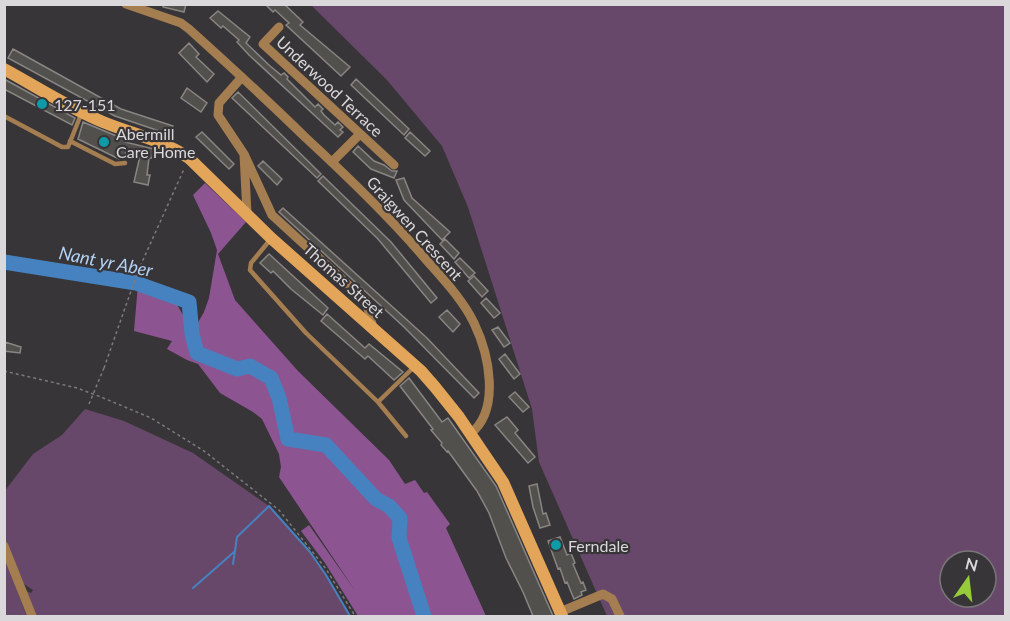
<svg xmlns="http://www.w3.org/2000/svg" width="1010" height="621" font-family="Lato,sans-serif">
	<rect width="100%" height="100%" fill="#383538"/>
	<path fill="#68486a" fill-rule="evenodd" d="M 311,5 L 1005,5 L 1005,616 L 607,616 L 539,462 L 532,409 L 468,207 L 442,146 L 387,80 ZM 950,561 L 986,561 L 986,597 L 950,597 Z
		M 85,409 L 124,421 L 193,453 L 269,506 L 310,552 L 326,575 L 350,616 L 35,616 L 26,591 L 31,593 L 33,590 L 24,584 L 5,539 L 4,492 L 33,454 L 62,435 Z
		M 4,556 L 24,609 L 27,616 L 5,616 Z"/>
	<path fill="#8d5492" d="M 205,183 L 246,222 L 218,254 L 235,300 L 298,371 L 389,460 L 405,484 L 415,480 L 424,493 L 427,492 L 450,524 L 446,528 L 486,616 L 358,616 L 325,563 L 301,531 L 309,525 L 356,592 L 279,477 L 281,467 L 279,454 L 262,419 L 253,412 L 220,393 L 198,364 L 187,360 L 167,349 L 172,341 L 134,331 L 138,284 L 172,296 L 183,315 L 191,321 L 192,333 L 204,312 L 209,298 L 217,250 L 211,233 L 193,195 Z"/>
	<g fill="none" stroke-linecap="round" stroke-linejoin="round">
		<path stroke="#4682bf" stroke-width="2" d="M 233,564 L 237,537 L 269,506 L 310,552 L 326,575 L 350,616
			M 193,588 L 234,552"/>
		<path stroke="#4682bf" stroke-width="15" d="M 4,262 L 136,283 L 189,302 L 192,334 L 197,353 L 237,369 L 250,366 L 271,378 L 279,398 L 288,439 L 326,445 L 376,499 L 389,506 L 400,518 L 399,538 L 424,616"/>
	</g>
	<path fill="#52504d" stroke="#888582" stroke-width="1.5" d="M 163,4 L 186,4 L 184,12 L 163,7 Z
		M 265,4 L 284,4 L 303,22 L 300,25 L 350,67 L 341,76 L 286,25 L 289,23 L 275,10 L 273,12 Z
		M 218,11 L 250,37 L 246,43 L 269,65 L 281,75 L 284,73 L 288,77 L 287,79 L 315,107 L 318,104 L 323,109 L 321,111 L 324,115 L 335,125 L 338,122 L 343,127 L 340,130 L 343,132 L 338,137 L 249,55 L 237,42 L 239,40 L 223,26 L 221,28 L 210,18 Z
		M 189,43 L 199,54 L 196,57 L 214,74 L 207,82 L 179,53 Z
		M 13,49 L 121,109 L 173,126 L 171,135 L 115,116 L 8,58 Z
		M 4,79 L 75,118 L 72,125 L 4,89 Z
		M 356,79 L 409,129 L 404,135 L 351,85 Z
		M 187,88 L 207,103 L 201,112 L 181,98 Z
		M 238,92 L 321,174 L 317,178 L 232,98 Z
		M 83,122 L 126,140 L 125,142 L 154,149 L 152,158 L 149,158 L 147,175 L 150,175 L 148,185 L 134,182 L 140,156 L 126,152 L 123,159 L 119,159 L 78,139 Z
		M 202,132 L 234,164 L 229,169 L 196,137 Z
		M 410,132 L 430,151 L 425,156 L 405,138 Z
		M 358,146 L 374,161 L 384,165 L 392,171 L 397,171 L 394,178 L 371,169 L 353,152 Z
		M 263,161 L 282,179 L 277,185 L 258,166 Z
		M 323,176 L 391,242 L 437,298 L 431,303 L 378,239 L 318,181 Z
		M 404,178 L 412,198 L 450,232 L 442,240 L 404,200 L 396,180 Z
		M 283,208 L 427,338 L 479,393 L 474,398 L 404,327 L 279,212 Z
		M 445,239 L 459,253 L 454,259 L 440,244 Z
		M 269,254 L 328,308 L 323,315 L 291,289 L 273,271 L 271,273 L 260,263 Z
		M 460,258 L 475,273 L 469,278 L 455,262 Z
		M 474,276 L 488,291 L 482,297 L 468,281 Z
		M 486,298 L 500,313 L 494,318 L 481,303 Z
		M 447,310 L 460,324 L 453,332 L 439,317 Z
		M 327,314 L 365,348 L 369,344 L 403,372 L 394,380 L 368,356 L 365,359 L 321,321 Z
		M 498,327 L 510,343 L 504,347 L 492,330 Z
		M 5,342 L 21,347 L 20,353 L 4,351 Z
		M 505,354 L 520,374 L 514,379 L 499,359 Z
		M 409,378 L 442,422 L 448,418 L 496,486 L 553,616 L 533,616 L 523,592 L 506,558 L 489,513 L 477,491 L 448,451 L 447,452 L 441,445 L 442,443 L 431,430 L 433,429 L 400,386 Z
		M 515,392 L 529,407 L 523,412 L 509,397 Z
		M 507,417 L 518,430 L 515,433 L 535,457 L 528,463 L 495,425 Z
		M 537,484 L 543,514 L 546,513 L 550,525 L 540,528 L 533,507 L 529,486 Z
		M 560,537 L 567,555 L 571,553 L 575,563 L 573,564 L 581,583 L 583,582 L 586,590 L 581,592 L 582,595 L 574,599 L 567,582 L 565,583 L 560,568 L 558,569 L 548,541 Z"/>
	<g fill="none" stroke-linecap="round" stroke-linejoin="round">
		<path stroke="#7d7a7d" stroke-width="1.5" stroke-dasharray="3 3" stroke-linecap="butt" d="M 104,368 L 138,271 L 184,169
			M 4,371 L 77,388 L 101,397 L 151,418 L 204,451 L 279,510 L 326,569 L 355,616"/>
		<path stroke="#a47d50" stroke-width="4.5" d="M 4,116 L 62,147 L 68,147 L 82,112
			M 70,141 L 115,164 L 125,163
			M 270,240 L 251,263 L 250,270 L 306,333 L 378,402 L 406,436
			M 378,402 L 415,366"/>
		<path stroke="#a47d50" stroke-width="9" d="M 126,4 L 181,23 L 189,29 C 229,65 268,101 306,138 C 346,175 386,213 422,255 C 440,276 462,298 474,323 C 489,354 501,410 470,434
			M 279,27 L 263,44 L 394,165
			M 242,77 L 219,103 L 218,115 L 244,154 L 247,214
			M 244,154 L 272,215 L 366,301 L 373,328
			M 332,162 L 360,134
			M 4,546 L 32,616
			M 560,612 L 603,594 L 612,599 L 620,616"/>
		<path stroke="#e3a559" stroke-width="12" d="M 4,69 C 37,87 69,108 103,122 C 132,134 163,140 189,158 L 271,238 L 421,371 L 435,387 L 459,417 L 503,482 L 562,616"/>
		<path stroke="#7d7a7d" stroke-width="1.5" stroke-dasharray="3 3" stroke-linecap="butt" d="M 89,404 L 104,368"/>
	</g>
	<g fill="#0f9aa8" stroke="#383538" stroke-width="2">
		<circle cx="42" cy="104" r="6"/>
		<circle cx="104" cy="142" r="6"/>
		<circle cx="556" cy="545" r="6"/>
	</g>
	<g text-anchor="middle" dominant-baseline="central" stroke-width="4.5" stroke-linejoin="round" paint-order="stroke">
		<g font-size="16" fill="#dad8da" stroke="#383538">
			<text transform="translate(330 86) rotate(43)">Underwood Terrace</text>
			<text transform="translate(415 228) rotate(48)">Graigwen Crescent</text>
			<text transform="translate(344 280) rotate(42)">Thomas Street</text>
		</g>
		<g font-size="16" fill="#dad8da" stroke="#383538" text-anchor="start">
			<text x="54" y="104">127-151</text>
			<text x="116" y="133">Abermill<tspan x="116" dy="18">Care Home</tspan></text>
			<text x="568" y="545">Ferndale</text>
		</g>
		<g font-size="18" font-style="italic" fill="#b3d1f3" stroke="#383538">
			<text transform="translate(106 261) rotate(11)">Nant yr Aber</text>
		</g>
	</g>
	<rect width="1010" height="621" fill="none" stroke="#dad8da" stroke-width="12"/>
	<g transform="translate(968 579) rotate(14)"><circle r="28" fill="#383538" stroke="#797679" stroke-width="1.5"/>
	<path d="M0-4.5L10 22L0 15L-10 22Z" fill="#96cc39"/>
	<text y="-9" font-size="16" font-weight="bold" text-anchor="middle" fill="#dad8da">N</text>
	</g>
</svg>
